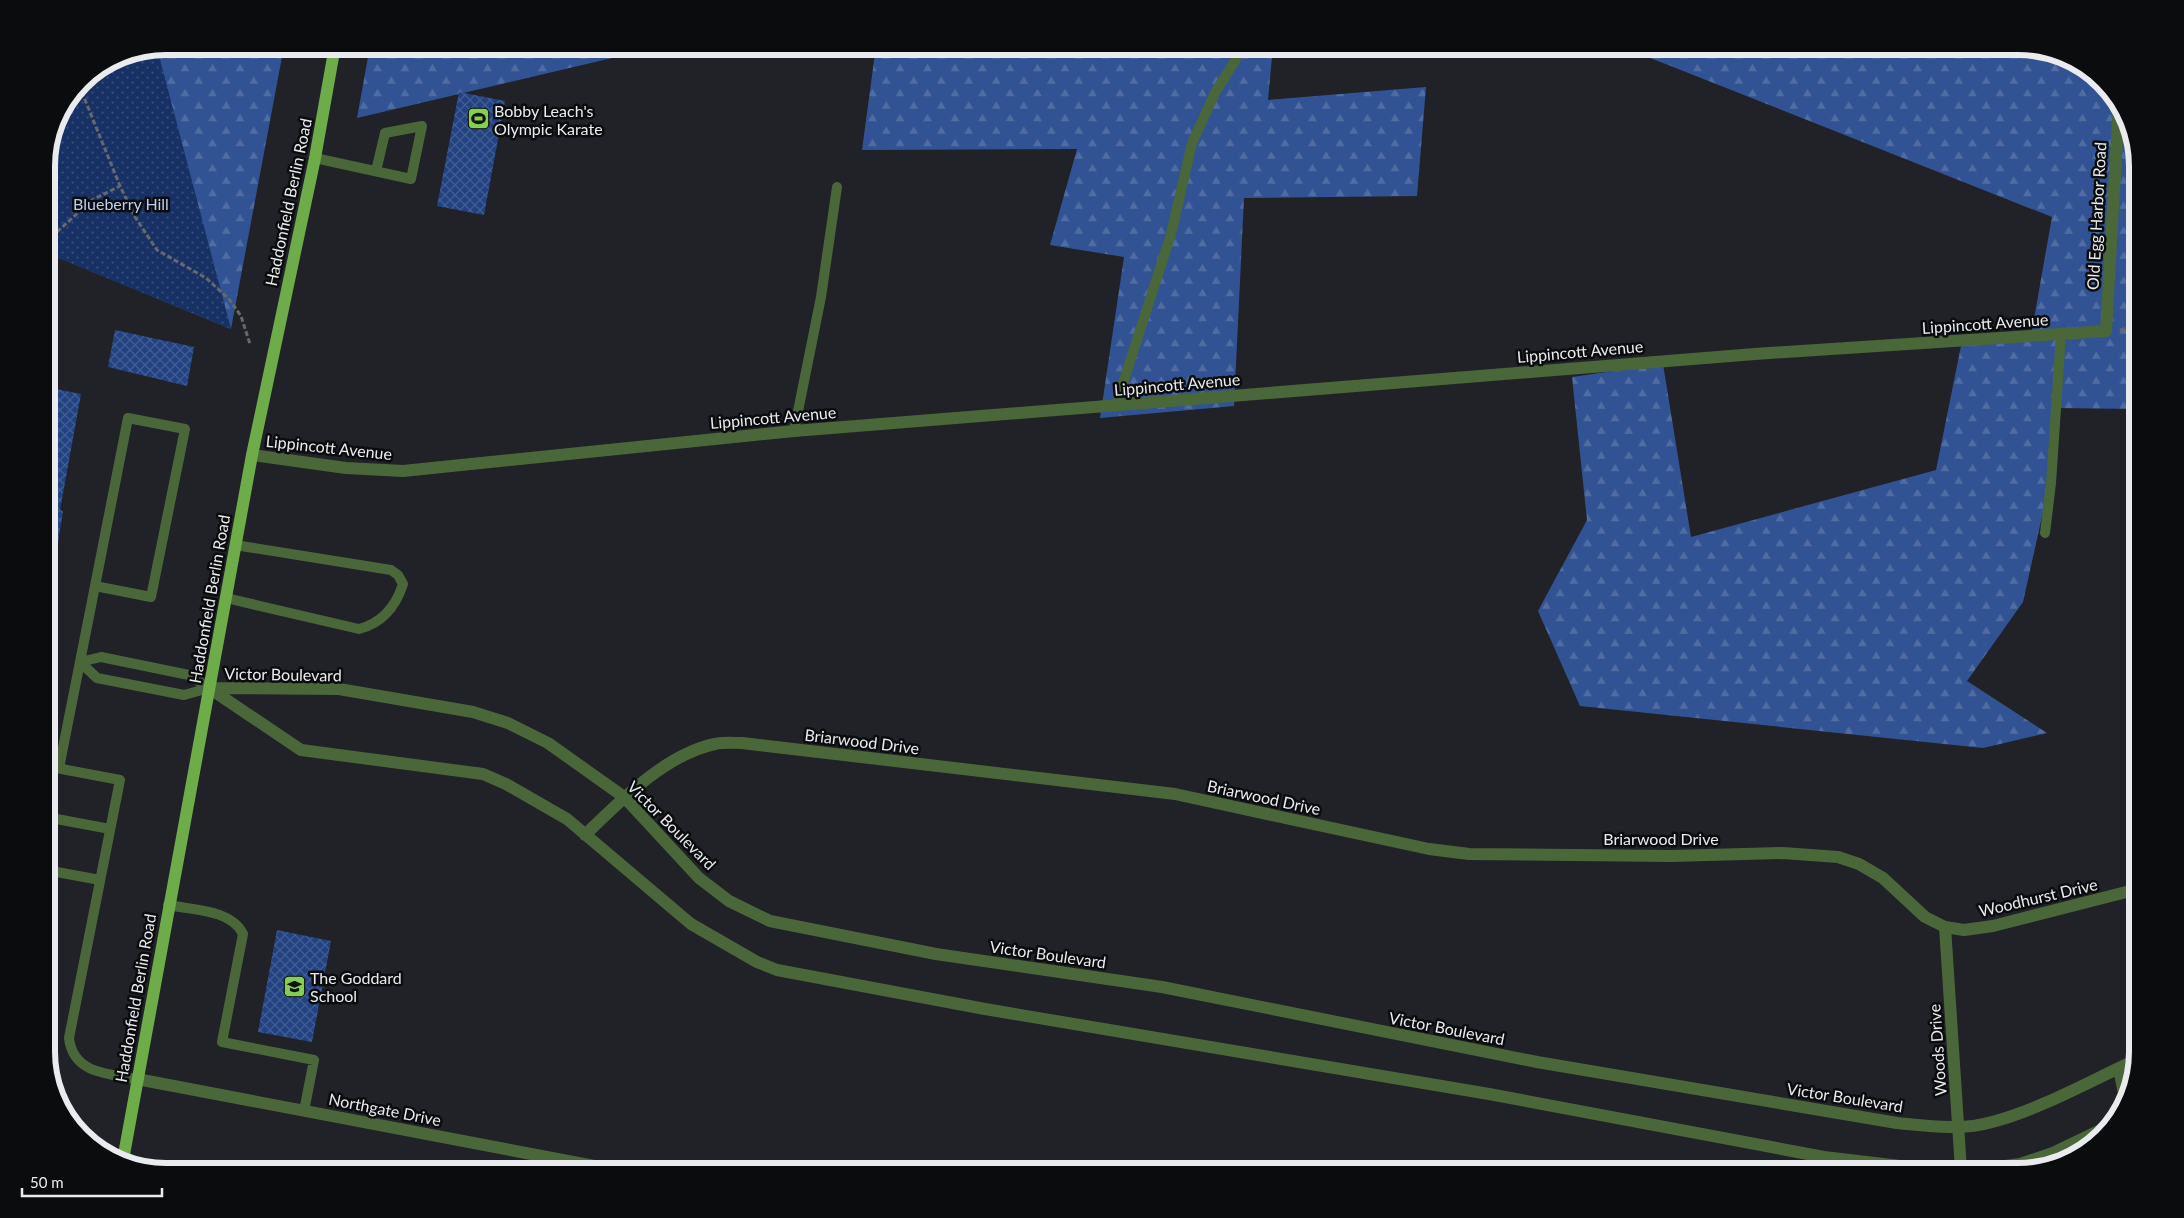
<svg xmlns="http://www.w3.org/2000/svg" width="2184" height="1218" font-family="Lato,sans-serif">
	<defs>
		<pattern id="forest-firs" width="22" height="20" patternUnits="userSpaceOnUse" patternTransform="scale(1.25)"><rect width="22" height="20" fill="#325393"/><path d="M5 1l3.5 6h-7zM16 11l3.5 6h-7z" fill="#506ca2"/></pattern>
		<pattern id="park-dots" width="8" height="8" patternUnits="userSpaceOnUse" patternTransform="scale(1.25)"><rect width="8" height="8" fill="#173165"/><path d="M2 2h.1M6 6h.1" fill="none" stroke="#394f7b" stroke-width="1.8" stroke-linecap="round"/></pattern>
		<pattern id="building-cross-hatch" width="8" height="8" patternUnits="userSpaceOnUse" patternTransform="scale(1.25)"><rect width="8" height="8" fill="#224281"/><path d="M0 0l8 8M0 8l8-8" fill="none" stroke="#425d93"/></pattern>
	</defs>
	<rect width="100%" height="100%" fill="#202227"/>
	<path fill="url(#forest-firs)" d="M 166,46 L 284,46 L 231,329 L 47,253 L 46,158 L 55,120 L 81,81 L 120,55 Z
		M 370,46 L 663,46 L 357,118 Z
		M 876,46 L 1273,46 L 1268,100 L 1426,87 L 1417,196 L 1244,198 L 1234,406 L 1100,418 L 1124,257 L 1050,245 L 1077,149 L 862,150 Z
		M 1620,46 L 2018,46 L 2078,62 L 2118,100 L 2138,158 L 2138,409 L 2056,408 L 2045,503 L 2023,602 L 1967,681 L 2047,733 L 1983,748 L 1580,706 L 1538,611 L 1587,520 L 1572,377 L 1663,364 L 1691,537 L 1936,470 L 1963,336 L 2031,336 L 2052,217 Z"/>
	<path fill="url(#park-dots)" d="M 157,48 L 231,329 L 46,253 L 46,158 L 55,120 L 81,81 L 120,55 Z"/>
	<path fill="url(#building-cross-hatch)" d="M 459,92 L 505,101 L 484,215 L 437,206 Z
		M 115,330 L 194,347 L 187,386 L 108,367 Z
		M 46,387 L 81,394 L 60,510 L 63,511 L 55,562 L 46,561 Z
		M 277,930 L 331,941 L 312,1042 L 258,1032 Z"/>
	<g fill="none" stroke-linecap="round" stroke-linejoin="round">
		<path stroke="#66686d" stroke-width="3" stroke-dasharray="5 2.5" stroke-linecap="butt" d="M 79,85 L 120,186 L 135,217 L 157,250 L 206,278 L 229,299 L 241,316 L 250,344
			M 46,242 L 92,200 L 120,186
			M 2120,330 L 2138,329"/>
		<path stroke="#4a673a" stroke-width="10" d="M 315,158 L 411,179 L 422,126 L 385,133 L 376,171
			M 1116,405 L 1171,234 L 1192,143 L 1215,93 L 1244,46
			M 794,431 L 821,297 L 837,187
			M 2045,533 L 2051,483 L 2061,334
			M 226,598 L 359,629 C 382,623 396,606 403,584 L 398,575 L 391,570 L 235,545
			M 80,662 L 97,678 L 184,695 L 209,688
			M 80,662 L 101,657 L 189,675 L 209,688
			M 46,766 L 120,780 L 69,1038 C 73,1074 109,1074 137,1079
			M 59,768 L 95,586 L 151,597 L 185,429 L 128,418 L 95,586
			M 46,817 L 110,829
			M 46,870 L 100,880
			M 168,905 C 192,910 231,909 243,934 L 222,1042 L 314,1060 L 304,1111"/>
		<path stroke="#4a673a" stroke-width="12" d="M 252,455 L 346,468 L 403,471 L 794,431 L 1755,354 L 2106,331 L 2119,103
			M 209,688 L 339,689 L 473,712 L 508,723 L 548,743 L 624,797 L 699,878 L 729,901 L 770,921 L 936,954 L 1162,987 L 1537,1062 L 1897,1123 C 1928,1126 1962,1131 1992,1122 C 2041,1109 2090,1081 2136,1060
			M 209,688 L 301,750 L 483,774 L 506,784 L 567,819 L 691,924 L 757,962 L 777,970 L 985,1009 L 1489,1094 L 1824,1157 L 1900,1166 L 1976,1170 L 2020,1164 L 2053,1153 L 2105,1128
			M 585,835 C 620,801 666,754 715,744 C 724,742 733,743 742,743 L 1175,794 L 1429,849 L 1469,854 L 1672,856 L 1783,853 L 1838,857 L 1859,864 L 1883,878 L 1925,917 L 1945,927 L 1964,930 L 1993,926 L 2138,889
			M 1945,927 L 1961,1170
			M 2119,1068 L 2125,1099
			M 137,1079 L 626,1172"/>
		<path stroke="#6eac4a" stroke-width="12" d="M 123,1160 L 252,455 L 315,158 L 335,46"/>
	</g>
	<defs>
		<symbol id="stadium-square" viewBox="-11 -11 22 22"><rect x="-9" y="-9" width="18" height="18" rx="4" fill="#81d050" stroke="#0b0c0e"/><path d="M0-5a6.5 5 0 1 0 0 10a6.5 5 0 1 0 0-10ZM-3.5-1.8h7v3.6h-7Z" fill="#111"/></symbol>
		<symbol id="school-square" viewBox="-11 -11 22 22"><rect x="-9" y="-9" width="18" height="18" rx="4" fill="#81d050" stroke="#0b0c0e"/><path d="M0-5L7-2L0 1L-7-2ZM-4 1L0 2.5L4 1V4Q0 6-4 4Z" fill="#111"/></symbol>
	</defs>
	<g fill-rule="evenodd">
		<use href="#stadium-square" x="466" y="106" width="25" height="25"/>
		<use href="#school-square" x="282" y="974" width="25" height="25"/>
	</g>
	<g text-anchor="middle" dominant-baseline="central" stroke-width="5" stroke-linejoin="round" paint-order="stroke">
		<g font-size="16" fill="#e9ebee" stroke="#0b0c0e" text-anchor="start">
			<text x="494" y="110">Bobby Leach's<tspan x="494" dy="18">Olympic Karate</tspan></text>
			<text x="310" y="977">The Goddard<tspan x="310" dy="18">School</tspan></text>
		</g>
		<g font-size="16" fill="#e9ebee" stroke="#0b0c0e">
			<text transform="translate(288 202) rotate(-78)">Haddonfield Berlin Road</text>
			<text transform="translate(2096 216) rotate(-87)">Old Egg Harbor Road</text>
			<text transform="translate(1985 323) rotate(-4)">Lippincott Avenue</text>
			<text transform="translate(1580 351) rotate(-5)">Lippincott Avenue</text>
			<text transform="translate(1177 384) rotate(-5)">Lippincott Avenue</text>
			<text transform="translate(773 417) rotate(-5)">Lippincott Avenue</text>
			<text transform="translate(329 447) rotate(6)">Lippincott Avenue</text>
			<text transform="translate(209 599) rotate(-80)">Haddonfield Berlin Road</text>
			<text transform="translate(283 674) rotate(1)">Victor Boulevard</text>
			<text transform="translate(862 741) rotate(7)">Briarwood Drive</text>
			<text transform="translate(1264 797) rotate(12)">Briarwood Drive</text>
			<text transform="translate(672 825) rotate(45)">Victor Boulevard</text>
			<text x="1661" y="838">Briarwood Drive</text>
			<text transform="translate(2038 897) rotate(-13)">Woodhurst Drive</text>
			<text transform="translate(1048 954) rotate(8)">Victor Boulevard</text>
			<text transform="translate(135 998) rotate(-80)">Haddonfield Berlin Road</text>
			<text transform="translate(1447 1028) rotate(11)">Victor Boulevard</text>
			<text transform="translate(1937 1050) rotate(-94)">Woods Drive</text>
			<text transform="translate(1845 1097) rotate(9)">Victor Boulevard</text>
			<text transform="translate(385 1109) rotate(11)">Northgate Drive</text>
		</g>
		<g font-size="16" fill="#b9cef4" stroke="#0b0c0e">
			<text x="121" y="203">Blueberry Hill</text>
		</g>
	</g>
	<path d="M0 0H2184V1218H0ZM166 55H2018A111 111 0 0 1 2129 166V1052A111 111 0 0 1 2018 1163H166A111 111 0 0 1 55 1052V166A111 111 0 0 1 166 55Z" fill="#0b0c0e" fill-rule="evenodd"/>
	<path fill="none" stroke="#e9ebee" stroke-width="6" d="M166 55H2018A111 111 0 0 1 2129 166V1052A111 111 0 0 1 2018 1163H166A111 111 0 0 1 55 1052V166A111 111 0 0 1 166 55Z"/>
	<path d="M22 1188v8h140v-8" fill="none" stroke="#e9ebee" stroke-width="2.5"/>
	<text x="30" y="1188" font-size="15" fill="#e9ebee" stroke="#0b0c0e" stroke-width="4" paint-order="stroke">50 m</text>
</svg>
